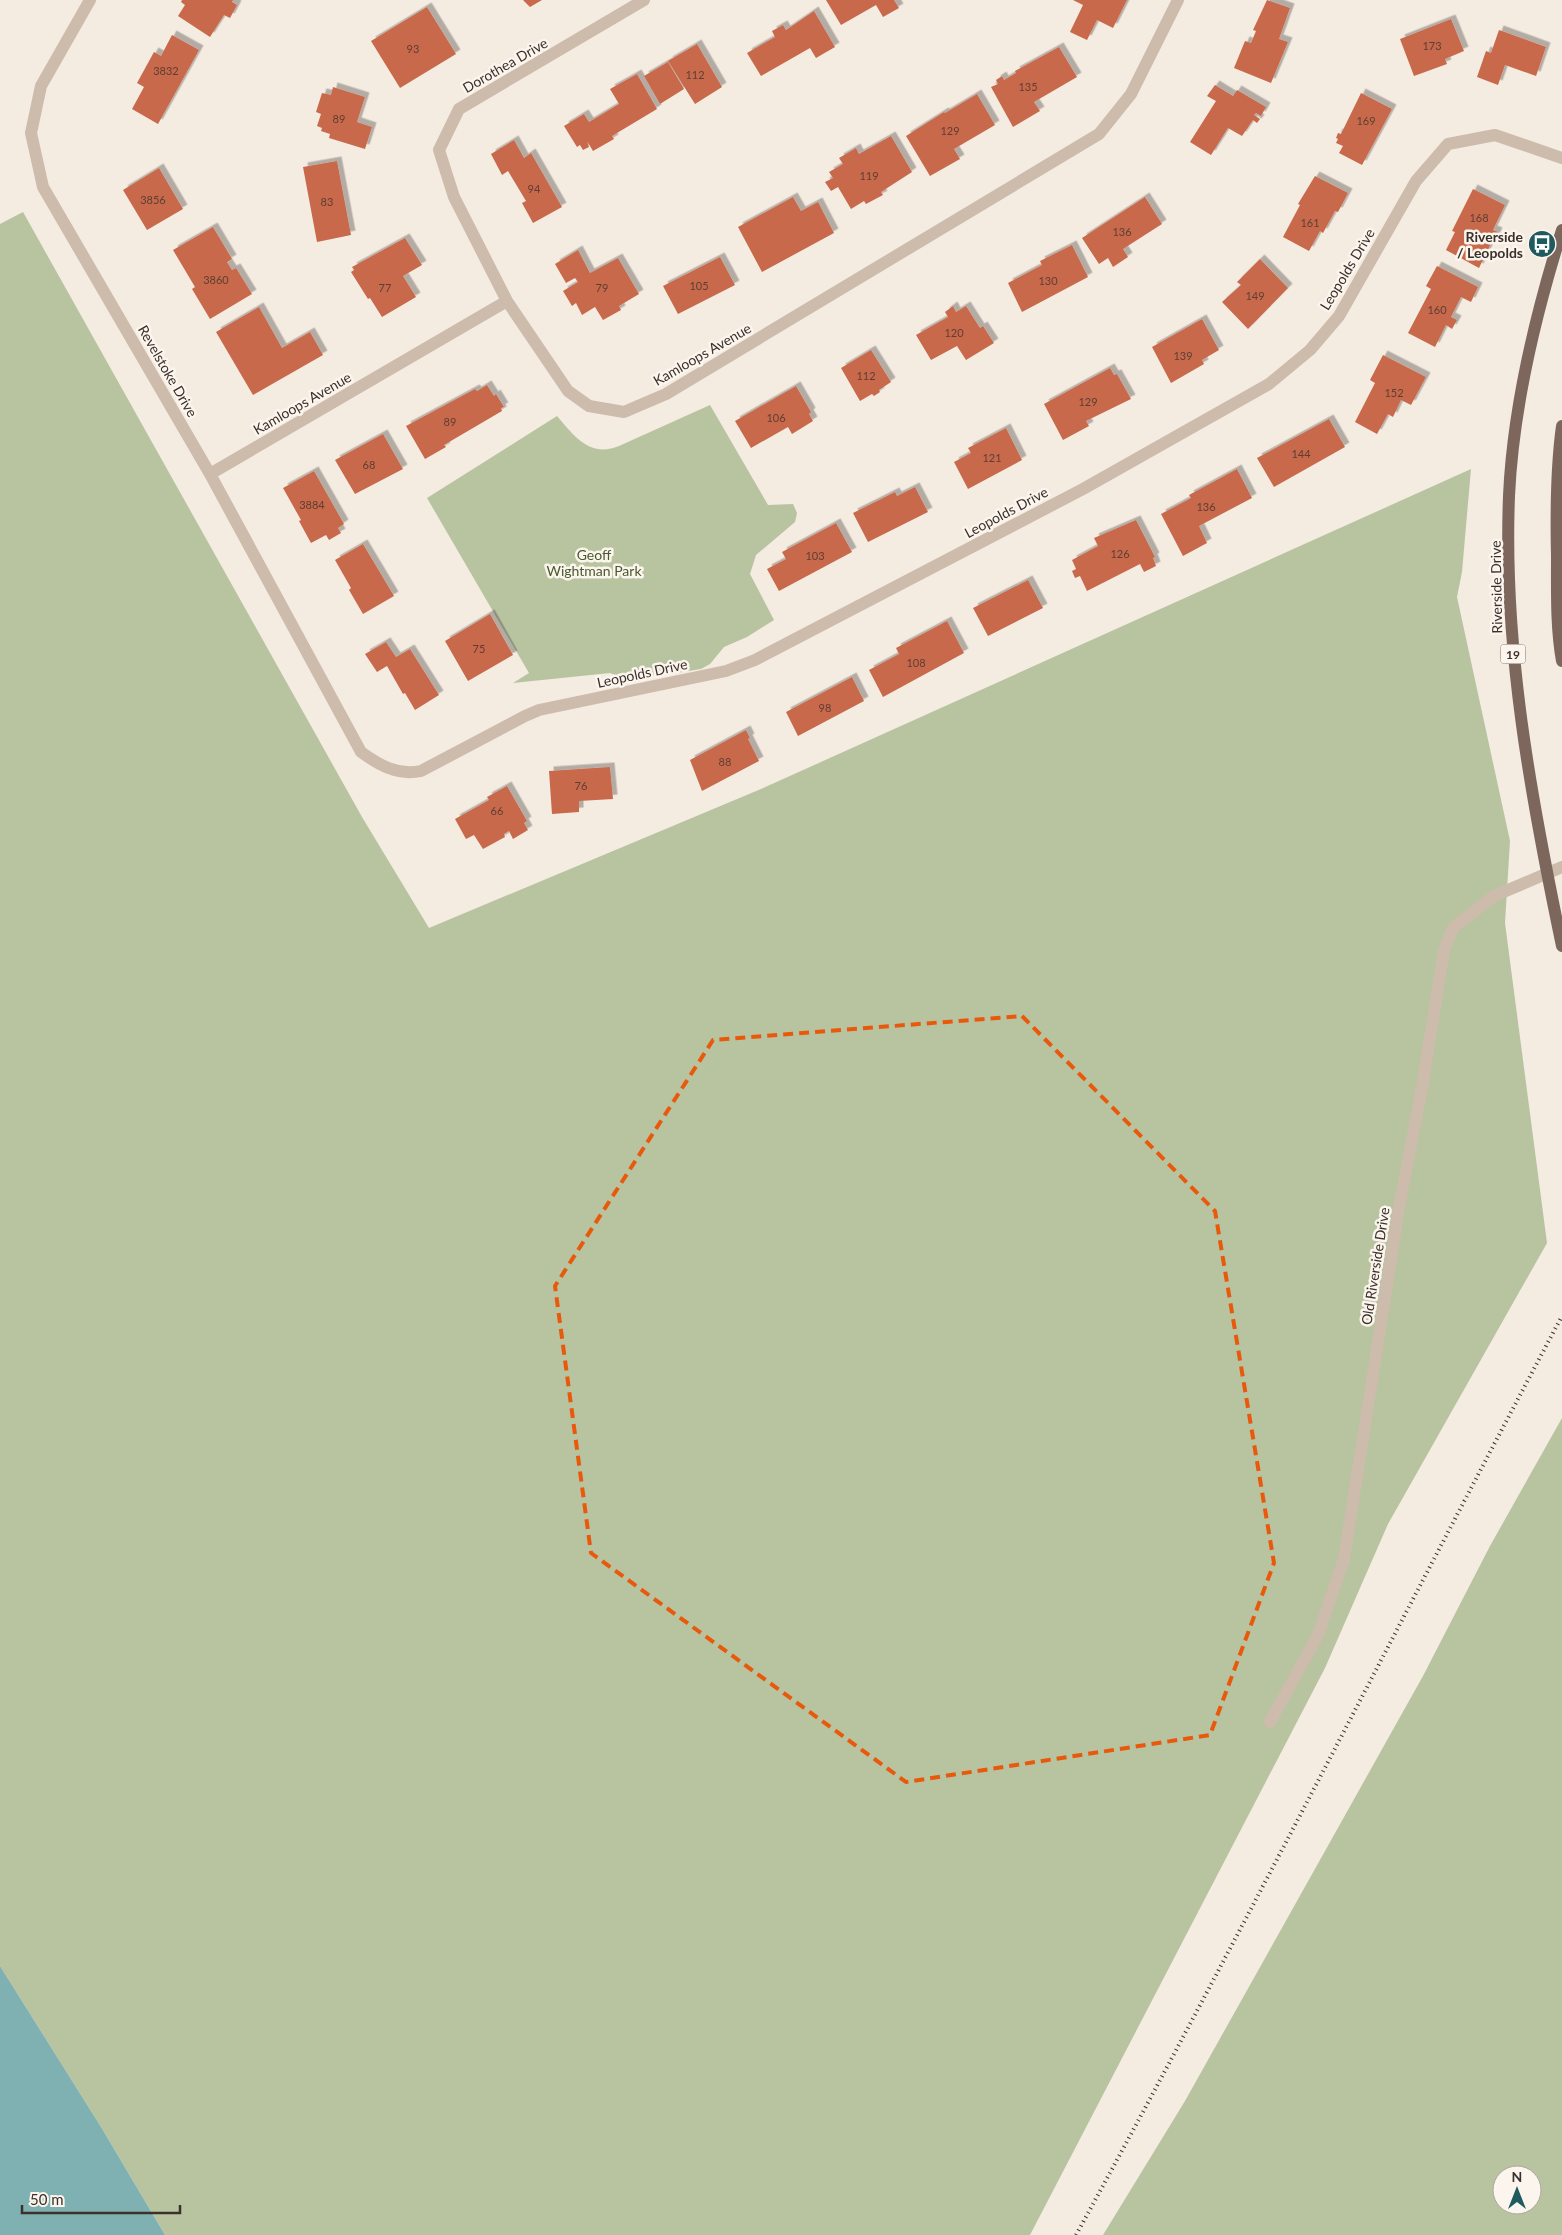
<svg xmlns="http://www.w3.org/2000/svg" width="1562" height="2235" font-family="Lato,sans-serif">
	<defs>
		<filter id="shadow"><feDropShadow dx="4.5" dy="-4.5" stdDeviation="0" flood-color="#0004"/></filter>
	</defs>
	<rect width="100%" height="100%" fill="#f4ebe1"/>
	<path fill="#b8c4a0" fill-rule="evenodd" d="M 23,212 L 362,817 L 429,928 L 761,789 L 1471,469 L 1462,572 L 1457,597 L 1510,841 L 1505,923 L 1547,1243 L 1388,1524 L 1325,1668 L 1030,2235 L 165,2235 L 101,2127 L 0,1966 L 0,224 Z
		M 710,405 L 768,505 L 793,504 L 797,513 L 795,522 L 756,555 L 750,574 L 774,620 L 747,637 L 724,647 L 710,664 L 701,669 L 663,675 L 615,675 L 610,673 L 513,683 L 529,673 L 427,498 L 557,416 C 574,436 590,458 619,446 Z
		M 1562,1418 L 1562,2235 L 1103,2235 L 1185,2101 L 1423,1676 L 1490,1546 ZM 1502,2175 L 1532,2175 L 1532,2205 L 1502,2205 Z"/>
	<path fill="#7fb0b2" d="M 0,1966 L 101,2127 L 165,2235 L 0,2235 Z"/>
	<path fill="#c8694b" filter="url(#shadow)" d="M 182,0 L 233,0 L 232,2 L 237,5 L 230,18 L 224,15 L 210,37 L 178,16 L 185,5 L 181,2 Z
		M 523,0 L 542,0 L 530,7 Z
		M 826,0 L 894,0 L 899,8 L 883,17 L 876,5 L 841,25 Z
		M 1073,0 L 1127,0 L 1113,28 L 1097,20 L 1087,40 L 1070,32 L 1083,5 Z
		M 1267,0 L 1290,8 L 1279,39 L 1288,42 L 1271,83 L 1234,68 L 1245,41 L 1251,43 L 1256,31 L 1253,30 Z
		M 427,7 L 456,54 L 400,88 L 371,41 Z
		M 814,11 L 835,47 L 816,58 L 810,48 L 761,76 L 747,53 L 775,37 L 772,31 L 783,25 L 786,30 Z
		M 1451,19 L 1464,51 L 1445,59 L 1447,64 L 1414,76 L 1400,39 Z
		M 1499,30 L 1546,47 L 1536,76 L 1505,65 L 1498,85 L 1477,77 L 1486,51 L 1491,53 Z
		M 172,35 L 199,50 L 158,124 L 132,109 L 144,87 L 137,83 L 154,52 L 161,56 Z
		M 697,44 L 722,87 L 695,104 L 668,61 Z
		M 1059,47 L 1077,77 L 1034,102 L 1040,111 L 1013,127 L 991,87 L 998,84 L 996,80 L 1002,76 L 1004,80 L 1016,73 L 1015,71 Z
		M 668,62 L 684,89 L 660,104 L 644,76 Z
		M 637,74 L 657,109 L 612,136 L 614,139 L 593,151 L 587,141 L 589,147 L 583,150 L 580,145 L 577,147 L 564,126 L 584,114 L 589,122 L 619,104 L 610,89 Z
		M 1215,85 L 1233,96 L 1237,90 L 1266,107 L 1261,116 L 1256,113 L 1254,115 L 1260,119 L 1257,123 L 1253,120 L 1242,136 L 1228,128 L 1211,155 L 1190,142 L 1216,101 L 1207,96 Z
		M 333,87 L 365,97 L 357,122 L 372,127 L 365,149 L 329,138 L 330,134 L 321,131 L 322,128 L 317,126 L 321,114 L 316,112 L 322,93 L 331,95 Z
		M 1361,93 L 1392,109 L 1362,165 L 1339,153 L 1343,146 L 1336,143 L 1338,139 L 1336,138 L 1338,133 L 1341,134 Z
		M 977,94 L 995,125 L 954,149 L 960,159 L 930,176 L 906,136 L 944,112 L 945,113 Z
		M 891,136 L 912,172 L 881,192 L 883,195 L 866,204 L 864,201 L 851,209 L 838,187 L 831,191 L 825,182 L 833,178 L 829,172 L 843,164 L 839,158 L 856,148 L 859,154 Z
		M 514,140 L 524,158 L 531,153 L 562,207 L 533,223 L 522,203 L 526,201 L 508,171 L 502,175 L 491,154 Z
		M 337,161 L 351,235 L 317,242 L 303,167 Z
		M 159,168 L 183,209 L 147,230 L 123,190 Z
		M 1315,176 L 1348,193 L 1338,212 L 1335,211 L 1323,233 L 1320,231 L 1309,251 L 1283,237 L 1300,205 L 1298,204 Z
		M 1473,189 L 1505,205 L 1493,230 L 1498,232 L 1494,240 L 1491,240 L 1492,241 L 1479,268 L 1446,250 L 1455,232 L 1452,231 Z
		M 793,197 L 801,211 L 818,202 L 834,233 L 762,272 L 738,227 Z
		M 1145,197 L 1162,224 L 1123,249 L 1128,257 L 1113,267 L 1108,258 L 1099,264 L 1082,238 Z
		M 213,227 L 232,259 L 227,262 L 232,270 L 236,268 L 252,294 L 210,319 L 192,289 L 195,287 L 173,250 Z
		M 405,238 L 422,265 L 403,276 L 416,297 L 382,317 L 370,298 L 368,299 L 351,272 L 354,270 L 352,267 Z
		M 1072,245 L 1088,277 L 1022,312 L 1008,283 L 1042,265 L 1040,261 Z
		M 578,250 L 590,273 L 618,258 L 639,294 L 619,306 L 621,310 L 603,320 L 595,307 L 582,315 L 576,303 L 572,306 L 563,291 L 578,282 L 575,278 L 566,283 L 555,264 Z
		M 720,257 L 735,285 L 678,314 L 663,286 Z
		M 1260,259 L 1288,288 L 1248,329 L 1222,302 L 1241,285 L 1237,282 Z
		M 1437,266 L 1478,287 L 1471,302 L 1461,297 L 1451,317 L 1457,320 L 1452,329 L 1446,325 L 1435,347 L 1408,333 L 1431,289 L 1426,286 Z
		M 953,306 L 956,312 L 966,306 L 980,328 L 983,326 L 994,343 L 966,360 L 957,346 L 931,360 L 916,335 L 948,317 L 945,312 Z
		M 259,307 L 282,348 L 310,332 L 323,355 L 253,395 L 216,332 Z
		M 1202,319 L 1219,350 L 1202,360 L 1204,364 L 1171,383 L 1152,347 Z
		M 871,350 L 891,382 L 879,390 L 880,392 L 874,396 L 872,394 L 860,401 L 841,368 Z
		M 1383,355 L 1426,377 L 1411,405 L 1401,400 L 1393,417 L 1388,414 L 1377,434 L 1355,422 L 1375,383 L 1370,380 Z
		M 1110,368 L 1114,375 L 1117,374 L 1131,399 L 1086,421 L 1089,426 L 1063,440 L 1044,404 Z
		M 487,385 L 494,396 L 496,394 L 504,407 L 501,408 L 502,411 L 444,445 L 446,447 L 425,459 L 406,426 L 475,389 L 477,391 Z
		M 796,386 L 811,412 L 809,414 L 813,421 L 792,434 L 788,427 L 751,448 L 735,421 Z
		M 1329,419 L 1345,447 L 1274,487 L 1257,458 Z
		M 1006,428 L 1022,460 L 968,489 L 954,462 L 971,453 L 968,448 Z
		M 383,434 L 403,469 L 355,494 L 335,460 Z
		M 1237,469 L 1252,498 L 1199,526 L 1207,543 L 1183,556 L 1161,514 L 1191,498 L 1189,495 Z
		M 314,471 L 344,524 L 338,528 L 341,533 L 329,540 L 326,535 L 311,543 L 299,521 L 301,520 L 283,488 Z
		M 915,487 L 928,512 L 868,542 L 853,513 L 895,492 L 897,496 Z
		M 1136,520 L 1155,557 L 1153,558 L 1156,566 L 1144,572 L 1140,564 L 1087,591 L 1080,576 L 1075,578 L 1072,571 L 1076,569 L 1072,560 L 1098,546 L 1094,538 Z
		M 836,523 L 852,552 L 779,591 L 767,569 L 786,559 L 782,552 Z
		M 363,544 L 394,596 L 363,614 L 349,590 L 351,588 L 335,560 Z
		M 1028,580 L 1043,608 L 988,636 L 973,608 Z
		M 490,614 L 513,655 L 468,681 L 445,641 Z
		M 947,621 L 964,653 L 883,697 L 869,670 L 899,654 L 896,648 Z
		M 386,642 L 396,657 L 410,649 L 439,695 L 415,710 L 405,693 L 403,694 L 387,666 L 377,672 L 365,654 Z
		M 852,677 L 864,701 L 798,736 L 786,712 Z
		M 746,730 L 750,738 L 748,739 L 759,761 L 702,791 L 690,760 Z
		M 610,767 L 613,799 L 579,801 L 579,812 L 552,814 L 549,771 Z
		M 507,786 L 527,821 L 524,823 L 528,830 L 513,839 L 509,831 L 504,834 L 505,837 L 483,849 L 474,835 L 466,839 L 455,819 L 489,800 L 487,797 Z"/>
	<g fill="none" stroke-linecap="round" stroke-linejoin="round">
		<path stroke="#cdbbac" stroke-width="12" d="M 90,0 L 41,86 L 31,133 L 43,187 L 210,474 L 361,752 C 379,765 398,776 421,771 L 525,716 L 539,710 L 726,671 L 755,660 L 1083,489 L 1269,384 L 1310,350 L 1339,316 L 1416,181 L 1448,144 L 1495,135 L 1562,158
			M 644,0 L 459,109 L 439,150 L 454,197 L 507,301 L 568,391 L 589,406 L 624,412 L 666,394 L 1099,134 L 1131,94 L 1178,0
			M 210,474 L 507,301
			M 1270,1722 L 1318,1635 L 1344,1559 L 1399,1208 L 1423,1082 L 1444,950 L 1453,928 L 1494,896 L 1562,867"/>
		<path stroke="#7d675c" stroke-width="12" d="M 1562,230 C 1535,316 1513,406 1509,496 C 1503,647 1531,798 1562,946
			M 1562,426 C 1556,469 1556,514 1557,557 C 1557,592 1556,627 1562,661"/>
		<path stroke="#3b302b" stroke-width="4" stroke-dasharray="1 4" stroke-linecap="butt" d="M 1076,2235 C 1243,1931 1399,1622 1562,1316"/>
	</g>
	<path fill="none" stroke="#e8590c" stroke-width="4" stroke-dasharray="10 6" stroke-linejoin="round" d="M 1022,1016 L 1215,1211 L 1274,1563 L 1210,1735 L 906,1782 L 591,1553 L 555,1286 L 713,1040 Z"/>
	<defs>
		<symbol id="bus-disc" viewBox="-11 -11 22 22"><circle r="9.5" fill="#1f5a5e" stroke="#fbf5ee"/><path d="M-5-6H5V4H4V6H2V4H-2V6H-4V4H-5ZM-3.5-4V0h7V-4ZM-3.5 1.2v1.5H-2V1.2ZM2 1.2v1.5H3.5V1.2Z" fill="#fff"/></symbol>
	</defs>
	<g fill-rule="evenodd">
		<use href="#bus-disc" x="1526" y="228" width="32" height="32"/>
	</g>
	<g text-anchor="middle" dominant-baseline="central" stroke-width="5" stroke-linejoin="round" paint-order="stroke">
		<g font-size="11" fill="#5e3e33">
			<text x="1432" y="45">173</text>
			<text x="413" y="48">93</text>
			<text x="166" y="70">3832</text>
			<text x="695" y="74">112</text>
			<text x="1028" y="86">135</text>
			<text x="339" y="118">89</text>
			<text x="1366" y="120">169</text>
			<text x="950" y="130">129</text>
			<text x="869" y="175">119</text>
			<text x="534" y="188">94</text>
			<text x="153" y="199">3856</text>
			<text x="327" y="201">83</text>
			<text x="1479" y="217">168</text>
			<text x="1310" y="222">161</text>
			<text x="1122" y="231">136</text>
			<text x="216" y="279">3860</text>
			<text x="1048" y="280">130</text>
			<text x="699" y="285">105</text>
			<text x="385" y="287">77</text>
			<text x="602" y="287">79</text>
			<text x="1255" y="295">149</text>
			<text x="1437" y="309">160</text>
			<text x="954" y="332">120</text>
			<text x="1183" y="355">139</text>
			<text x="866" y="375">112</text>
			<text x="1394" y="392">152</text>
			<text x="1088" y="401">129</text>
			<text x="776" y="417">106</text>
			<text x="450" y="421">89</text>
			<text x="1301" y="453">144</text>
			<text x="992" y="457">121</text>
			<text x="369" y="464">68</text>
			<text x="312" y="504">3884</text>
			<text x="1206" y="506">136</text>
			<text x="1120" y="553">126</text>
			<text x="815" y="555">103</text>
			<text x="479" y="648">75</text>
			<text x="916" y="662">108</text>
			<text x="825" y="707">98</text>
			<text x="725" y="761">88</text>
			<text x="581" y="785">76</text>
			<text x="497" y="810">66</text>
		</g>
		<rect fill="#fbf5ee" stroke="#756b66" stroke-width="1" x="1500.5" y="644.5" width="25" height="19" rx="4"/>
		<g font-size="12" font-weight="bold" fill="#3b302b">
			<text x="1513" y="654">19</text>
		</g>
		<g font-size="14" fill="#3b302b" stroke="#fbf5ee">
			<text transform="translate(505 65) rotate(-30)">Dorothea Drive</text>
			<text transform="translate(1347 269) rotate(-59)">Leopolds Drive</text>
			<text transform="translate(702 354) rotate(-30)">Kamloops Avenue</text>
			<text transform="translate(168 371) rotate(60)">Revelstoke Drive</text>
			<text transform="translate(302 403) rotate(-30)">Kamloops Avenue</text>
			<text transform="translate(1006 512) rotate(-28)">Leopolds Drive</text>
			<text transform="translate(1496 587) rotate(-91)">Riverside Drive</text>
			<text transform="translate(642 673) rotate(-12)">Leopolds Drive</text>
			<text transform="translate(1375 1266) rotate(-81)">Old Riverside Drive</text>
		</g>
		<g font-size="14" font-weight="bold" fill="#3b302b" stroke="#fbf5ee" text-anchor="end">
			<text x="1523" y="236">Riverside<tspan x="1523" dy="16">/ Leopolds</tspan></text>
		</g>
		<g font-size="14" fill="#4a5a2e" stroke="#fbf5ee">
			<text x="594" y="554">Geoff<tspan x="594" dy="16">Wightman Park</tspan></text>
		</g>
	</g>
	<g transform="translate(1517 2190)"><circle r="24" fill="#fbf5ee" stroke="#aea6a0"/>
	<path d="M0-4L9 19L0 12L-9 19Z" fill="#1f5a5e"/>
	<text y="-8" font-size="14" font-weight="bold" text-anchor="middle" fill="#3b302b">N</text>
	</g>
	<path d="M22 2205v8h158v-8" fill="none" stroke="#3b302b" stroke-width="2.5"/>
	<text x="30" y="2205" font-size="15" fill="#3b302b" stroke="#fbf5ee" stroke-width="4" paint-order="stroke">50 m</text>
</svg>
